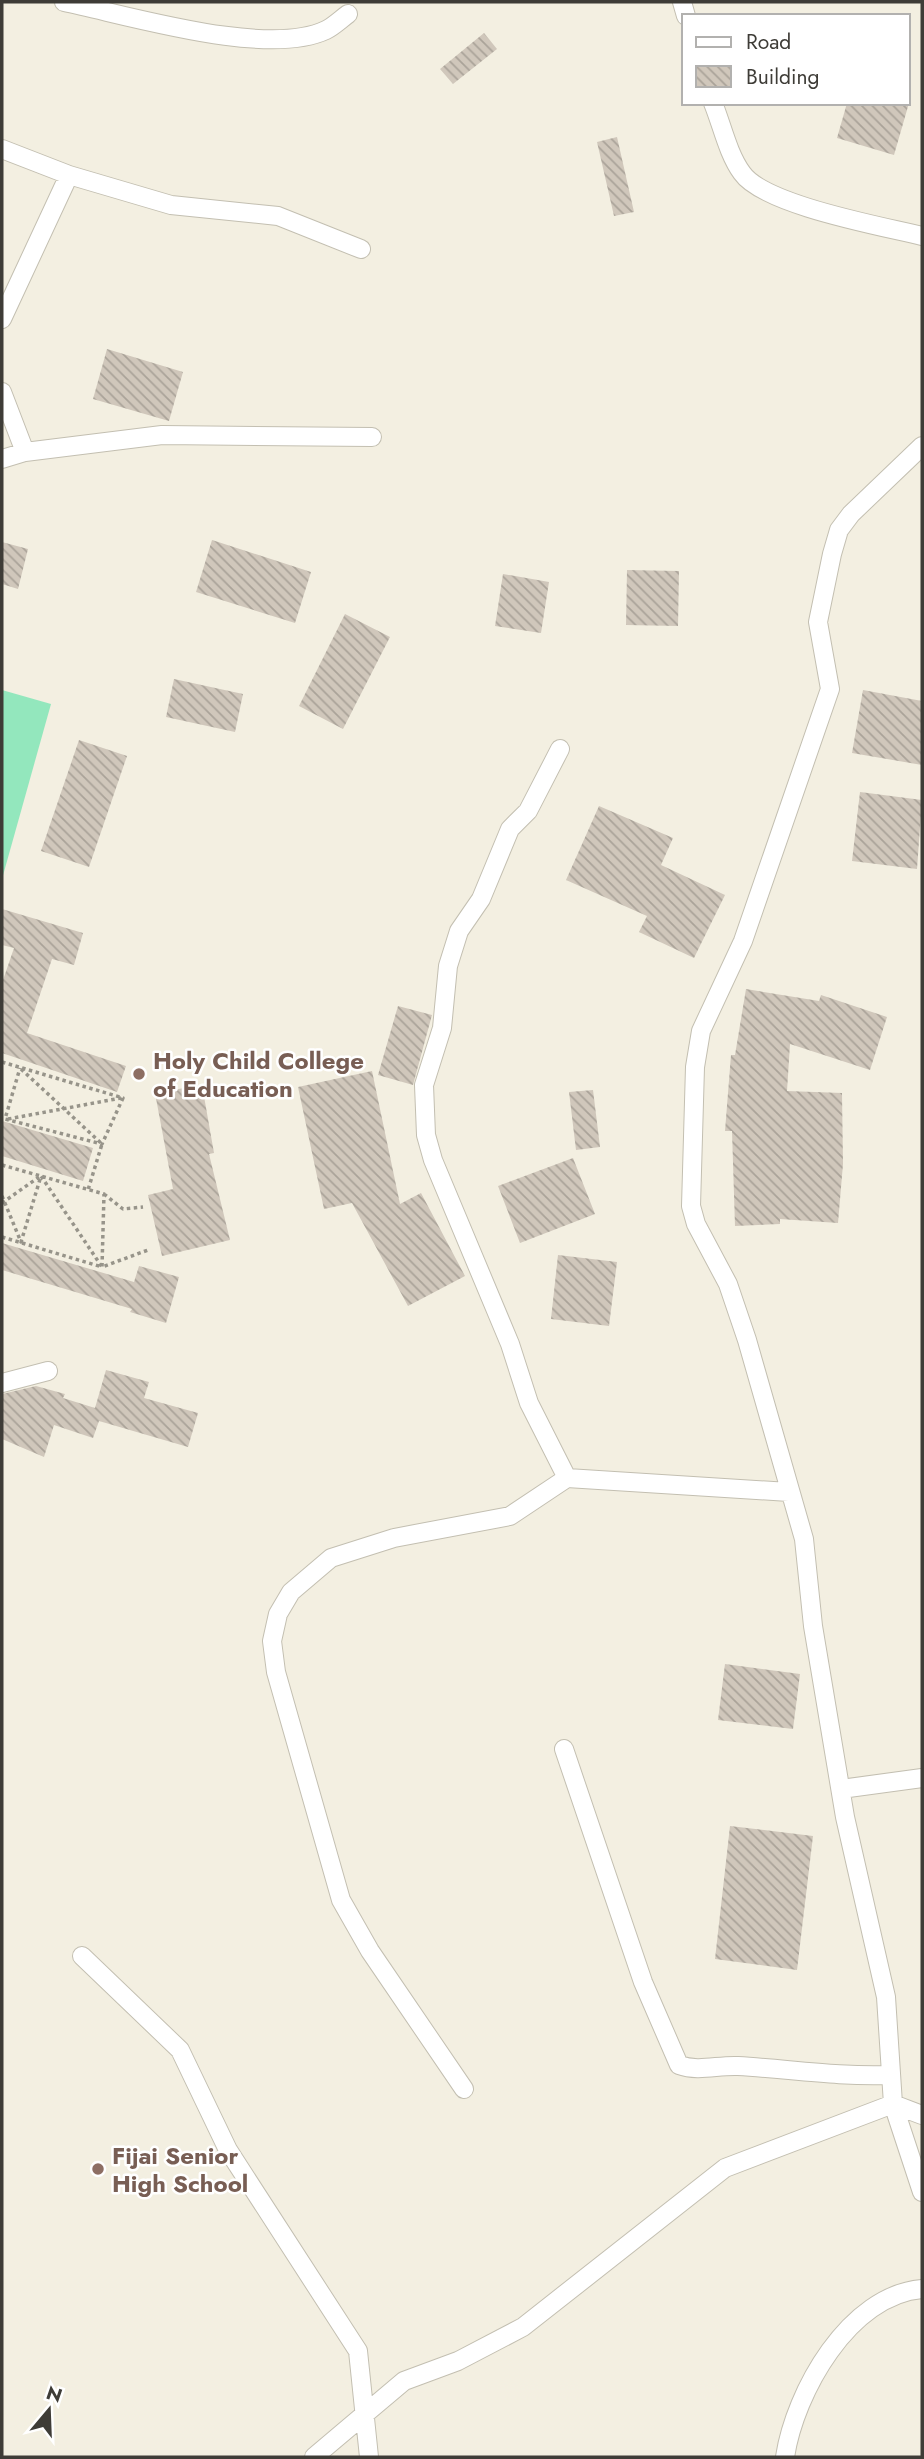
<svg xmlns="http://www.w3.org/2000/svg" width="924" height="2459" font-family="Jost,sans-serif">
	<defs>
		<pattern id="building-back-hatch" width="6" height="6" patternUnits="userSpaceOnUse" patternTransform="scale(1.75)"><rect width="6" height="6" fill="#d0c7bb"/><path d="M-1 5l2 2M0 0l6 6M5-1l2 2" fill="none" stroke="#aaa399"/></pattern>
	</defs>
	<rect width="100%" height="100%" fill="#f3efe1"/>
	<path fill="#93e7bd" d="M 2,690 L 51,704 L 2,879 Z"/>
	<path fill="url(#building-back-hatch)" d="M 484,33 L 497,49 L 453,84 L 440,69 Z
		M 847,103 L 909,103 L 894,155 L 837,138 Z
		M 617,137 L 634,212 L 614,216 L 597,142 Z
		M 107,349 L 183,372 L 169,421 L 93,399 Z
		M 212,540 L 311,572 L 295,623 L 196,592 Z
		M 2,542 L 28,549 L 18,589 L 2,584 Z
		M 627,570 L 679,571 L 678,626 L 626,625 Z
		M 503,574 L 549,582 L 541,633 L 495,626 Z
		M 345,614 L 390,637 L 343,729 L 299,706 Z
		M 174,679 L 243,694 L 235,732 L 166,717 Z
		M 863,690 L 922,701 L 922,765 L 852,753 Z
		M 79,740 L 127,756 L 89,867 L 41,851 Z
		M 860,792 L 922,800 L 917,869 L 852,861 Z
		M 599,806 L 673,838 L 661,865 L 725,895 L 694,958 L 639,932 L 647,916 L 566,880 Z
		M 2,909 L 83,933 L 74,965 L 52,959 L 27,1033 L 126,1066 L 117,1092 L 2,1053 L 2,983 L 14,948 L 2,945 Z
		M 746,989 L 819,1001 L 821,995 L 887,1017 L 870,1070 L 790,1044 L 787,1091 L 842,1093 L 843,1164 L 838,1223 L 780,1219 L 780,1224 L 735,1226 L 732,1131 L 725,1131 L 731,1055 L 735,1055 Z
		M 398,1006 L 432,1015 L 413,1085 L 378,1075 Z
		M 372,1071 L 400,1204 L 421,1193 L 465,1276 L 408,1306 L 352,1203 L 324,1209 L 298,1087 Z
		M 202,1085 L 214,1153 L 209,1154 L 230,1240 L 162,1256 L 148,1195 L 173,1189 L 155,1093 Z
		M 593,1090 L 600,1147 L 576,1150 L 569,1092 Z
		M 2,1121 L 93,1148 L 83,1181 L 2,1156 Z
		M 573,1158 L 595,1214 L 520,1243 L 498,1186 Z
		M 2,1243 L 134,1282 L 139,1266 L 179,1277 L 166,1323 L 130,1312 L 132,1309 L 2,1270 Z
		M 558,1255 L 617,1262 L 609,1326 L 551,1319 Z
		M 106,1370 L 149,1382 L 144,1398 L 198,1413 L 188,1447 L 99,1421 L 93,1438 L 54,1425 L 44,1457 L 2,1439 L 2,1394 L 36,1386 L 65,1394 L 63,1398 L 95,1408 Z
		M 725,1664 L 800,1674 L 793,1729 L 718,1720 Z
		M 730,1826 L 813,1836 L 797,1970 L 715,1959 Z"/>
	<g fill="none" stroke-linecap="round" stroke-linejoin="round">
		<defs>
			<path id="street" d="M 64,2 C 128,15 267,58 326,30 C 334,26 341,19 348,14
				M 682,2 L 686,16
				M 713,103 C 722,125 728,154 742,173 C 764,205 881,226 922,236
				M 2,149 L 69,175 L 171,205 L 278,216 L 361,249
				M 2,319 L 69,175
				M 2,392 L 25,452
				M 922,446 L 851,514 L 839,530 L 832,554 L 818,622 L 830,689 L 743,941 L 701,1031 L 695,1067 L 691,1206 L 696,1224 L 728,1284 L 747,1340 L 804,1539 L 813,1626 L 845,1817 L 886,1997 L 893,2104 L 922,2192
				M 2,459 L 25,452 L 162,435 L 372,437
				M 560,749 L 528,811 L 510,829 L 481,899 L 459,931 L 448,966 L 442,1028 L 424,1085 L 426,1135 L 433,1160 L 510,1344 L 529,1403 L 567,1478 L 789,1492
				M 2,1383 L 48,1371
				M 564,1749 L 643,1982 L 679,2065 C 699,2072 717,2065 738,2066 C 789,2069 839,2077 890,2075
				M 841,1789 L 922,1778
				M 82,1956 L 180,2050 L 228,2150 L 358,2351 L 369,2457
				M 464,2089 L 370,1951 L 341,1900 L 276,1672 L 272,1641 L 278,1614 L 291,1592 L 331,1558 L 394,1538 L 510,1516 L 567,1478
				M 314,2457 L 404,2381 L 458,2361 L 523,2327 L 725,2168 L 893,2104 L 922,2115
				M 785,2457 C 795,2392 849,2295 922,2289"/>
		</defs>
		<use href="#street" stroke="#c3bfb1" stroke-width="20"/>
		<path stroke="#97948a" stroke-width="3.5" stroke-dasharray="3.5 3.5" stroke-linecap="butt" d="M 2,1062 L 123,1098 L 102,1144 L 5,1119 L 20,1068
			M 21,1069 L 102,1144 L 88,1190
			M 8,1119 L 121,1098
			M 2,1165 L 104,1194 L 102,1267 L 2,1237
			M 104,1194 L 123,1209 L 143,1207
			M 2,1196 L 21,1242 L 41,1176 L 102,1267 L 148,1250
			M 2,1203 L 39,1177"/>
		<use href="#street" stroke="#fff" stroke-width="18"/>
	</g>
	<g fill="#8d6e63" stroke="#fff" stroke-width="2.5">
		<circle cx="139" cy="1074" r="7"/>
		<circle cx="98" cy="2169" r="7"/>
	</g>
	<g text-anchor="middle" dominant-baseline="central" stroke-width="5" stroke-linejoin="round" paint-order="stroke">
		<g font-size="24" font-weight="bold" fill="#785e54" stroke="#fff" text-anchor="start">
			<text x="153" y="1060">Holy Child College<tspan x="153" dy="28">of Education</tspan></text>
			<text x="112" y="2155">Fijai Senior<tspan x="112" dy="28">High School</tspan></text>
		</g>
	</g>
	<rect width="924" height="2459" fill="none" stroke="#3e3c37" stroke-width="7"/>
	<rect x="682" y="14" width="228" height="91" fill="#ffffff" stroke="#b2b1af" stroke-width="2"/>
	<rect x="696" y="37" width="35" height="10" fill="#ffffff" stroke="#b2b1af" stroke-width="2"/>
	<text x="746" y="49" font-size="21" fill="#3e3c37">Road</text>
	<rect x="696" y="66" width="35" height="21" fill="url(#building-back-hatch)" stroke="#b2b1af" stroke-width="2"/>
	<text x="746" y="84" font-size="21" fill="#3e3c37">Building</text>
	<g transform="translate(49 2410) rotate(19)" stroke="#ffffff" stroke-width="5" paint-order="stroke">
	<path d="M0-5L12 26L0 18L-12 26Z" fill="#3e3c37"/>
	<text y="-10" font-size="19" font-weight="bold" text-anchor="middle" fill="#3e3c37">N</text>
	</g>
</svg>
